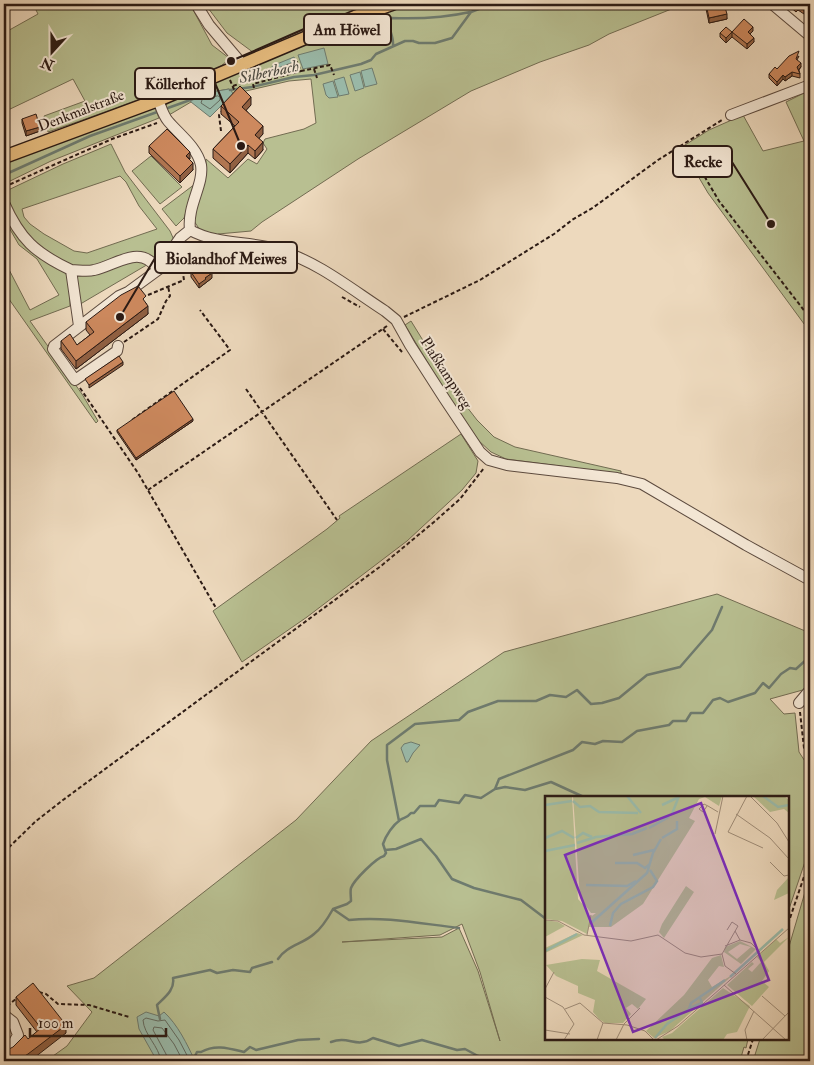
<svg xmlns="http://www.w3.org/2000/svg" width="814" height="1065" font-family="'IM FELL Double Pica',serif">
	<rect width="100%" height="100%" fill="#edd9bd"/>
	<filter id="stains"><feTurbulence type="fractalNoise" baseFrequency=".004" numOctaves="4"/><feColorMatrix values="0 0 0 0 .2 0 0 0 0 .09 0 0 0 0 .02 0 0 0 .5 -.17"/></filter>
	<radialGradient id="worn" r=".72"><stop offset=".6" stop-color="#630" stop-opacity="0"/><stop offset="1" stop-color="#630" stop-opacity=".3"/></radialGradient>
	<path fill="#b8bf91" stroke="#726c52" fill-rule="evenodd" d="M 33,4 L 190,4 L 212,45 L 229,58 C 220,72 187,81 171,87 C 130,103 89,118 48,132 L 44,116 L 85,101 L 73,79 L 6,111 L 4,115 L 4,33 L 38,14 Z
		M 205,4 L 379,4 L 254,53 L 227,33 Z
		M 404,4 L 684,4 L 609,34 L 589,45 L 540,62 L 471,91 L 358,159 L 262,222 L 251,231 L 218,234 L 216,236 L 200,230 L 194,221 L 193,214 L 205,180 L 206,159 L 228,178 L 248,159 L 257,164 L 267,149 L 263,143 L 265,139 L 304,129 L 316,123 L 311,79 L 289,81 L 233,94 L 229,89 L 206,93 L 190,98 L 191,102 L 169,115 L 166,106 L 168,102 L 373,15 Z
		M 810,90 L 810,332 L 708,193 L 688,159 L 682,152 L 677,150 L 709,130 L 743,115 L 763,151 L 804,141 L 786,102 Z
		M 154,106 L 159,118 L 51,161 L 4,184 L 4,164 Z
		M 111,144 L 125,172 L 170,231 L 174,240 L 159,263 L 152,258 L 85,267 L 73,266 L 39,249 L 15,218 L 4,194 L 4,192 L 63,164 ZM 120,176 L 126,182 L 139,206 L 157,229 L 87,253 L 74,251 L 44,234 L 30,224 L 24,217 L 22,209 Z
		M 151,156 L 182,187 L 160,204 L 132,171 Z
		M 195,184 L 184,218 L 176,226 L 162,209 Z
		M 4,210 L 10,220 L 63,270 L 70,280 L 70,306 L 30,321 L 82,394 L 98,421 L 96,423 L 4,292 L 4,260 L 30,310 L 59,295 L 37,259 L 19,245 L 4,219 Z
		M 131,260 L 150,263 L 77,306 L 75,280 L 78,274 Z
		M 411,321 L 453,389 L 477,420 L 494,437 L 515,447 L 621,471 L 621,474 L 506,459 L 491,452 L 479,441 L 448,396 L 405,325 Z
		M 461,434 L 478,461 L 476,473 L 462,490 L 407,541 L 307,617 L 242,662 L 213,611 L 327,529 L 340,518 L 339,516 Z
		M 717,594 L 810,633 L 810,688 L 770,699 L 784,714 L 795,713 L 799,752 L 810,769 L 810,847 L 788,912 L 788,798 L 546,798 L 546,1039 L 748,1039 L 746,1048 L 744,1047 L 740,1061 L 46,1061 L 67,1046 L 92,1012 L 67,986 L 94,978 L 296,820 L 371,741 L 504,652 ZM 462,924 L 480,972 L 500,1041 L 478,971 L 459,928 L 442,937 L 342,942 L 440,935 Z
		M 810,700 L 810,753 C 804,742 803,710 810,700 Z
		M 810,875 L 810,1061 L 753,1061 L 760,1039 L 788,1039 L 788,950 Z"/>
	<path fill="#9abbab" stroke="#6e7b6f" d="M 324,48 L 328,64 L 303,69 L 298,55 Z
		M 294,57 L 296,61 L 273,70 L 272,66 Z
		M 372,68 L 377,84 L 365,87 L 361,71 Z
		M 360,72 L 364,88 L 355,91 L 350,75 Z
		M 344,77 L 349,94 L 339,96 L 334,80 Z
		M 333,81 L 338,97 L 329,98 L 326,95 L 323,84 Z
		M 229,89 L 231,90 L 233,94 L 210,117 L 191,102 L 190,98 L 206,93 Z
		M 411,742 L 420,745 L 413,753 L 408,762 L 406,762 L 401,748 L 404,744 Z
		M 146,1012 L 159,1016 L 164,1012 C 178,1025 187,1044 195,1061 L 157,1061 L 139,1029 L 137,1017 Z"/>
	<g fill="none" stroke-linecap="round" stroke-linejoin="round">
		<path stroke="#626a60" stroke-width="1" d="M 218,96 L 220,97 L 220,100 L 210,109 L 201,103 L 202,100 Z
			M 161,1061 C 159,1046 144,1035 143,1020 L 146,1018 L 158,1021 L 165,1020 L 179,1040 L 190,1061
			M 168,1061 L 166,1054 L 153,1030 L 154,1027 L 162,1028 L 174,1044 L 183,1061"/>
		<path stroke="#6e7b6f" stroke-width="2.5" d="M 393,46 C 394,37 389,30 388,21 L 391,18 C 418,19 444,18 470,12
			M 230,90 L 252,87 L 294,77 L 314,75 L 361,64 L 371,60 L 376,54 L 405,41 L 413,41 L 419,43 L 435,43 L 452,38 L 471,12 L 484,7 L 503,4
			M 165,109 L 193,99
			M 4,175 L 90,136 L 160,111
			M 495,789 L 505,787 L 525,790 L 551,782 L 586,798
			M 399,821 L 387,760 L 387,745 L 415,724 L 459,720 L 468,712 L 498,701 L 536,701 L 550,695 L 566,697 L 577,690 L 591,704 L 602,703 L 619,698 L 647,675 L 680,667 L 712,630 L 722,607
			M 385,850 L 396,849 L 421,839 L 436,856 L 452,879 L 474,888 L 521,900 L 546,919
			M 333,909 L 349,920 C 385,916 423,924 459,928
			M 278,959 C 286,946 303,944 314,934 C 322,928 328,918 333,909 L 347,904 L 351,901 C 351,897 350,891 351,888 C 354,880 376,858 384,856 L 386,853 L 383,844 C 386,835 393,825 400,820 C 405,817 407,818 411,813 L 414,813 L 420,806 L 435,806 L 439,800 L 459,803 L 465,795 L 481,798 L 495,789 L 499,779 L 573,750 L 582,742 L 595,744 L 603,741 L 622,742 L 637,731 L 669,725 L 673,721 L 686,721 L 691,713 L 703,713 L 713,700 L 720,698 L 728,702 L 755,693 L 763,683 L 769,688 L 781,674 L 790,668 L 796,669 L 807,659 L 810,660
			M 160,1019 L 157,1005 C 165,997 175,990 173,978 L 210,970 L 217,973 L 233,970 L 250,972 L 252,968 L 272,962
			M 331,1042 C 349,1035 356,1049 373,1038 L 399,1046 L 422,1040 L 457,1050 L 465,1049 L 478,1056 L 504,1061
			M 186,1061 L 194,1058 L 197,1052 L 201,1052 C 215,1044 228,1048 244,1052 L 250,1047 L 256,1050 L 298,1040 L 319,1039
			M 509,1061 L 515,1061"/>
		<defs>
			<path id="minor" d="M 196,4 L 209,25 L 242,64
				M 772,4 L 810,36
				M 158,100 C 161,107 163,115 168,121 C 179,134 197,147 201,165 C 204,185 187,205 190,230 C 217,245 250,241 279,250 C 318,262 351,289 385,311 L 396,320 L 410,345 L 444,398 L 480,452 L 489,460 L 507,465 L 617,478 L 642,484 L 746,545 L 810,580
				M 731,115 L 810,85
				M 4,203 C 20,239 35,253 71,270 L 79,326
				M 71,270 C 78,270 87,272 94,270 C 117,265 141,243 158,270
				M 118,346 L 117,351 L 75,380 L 53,349 L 54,346 L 119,296 L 128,292 L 158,270 L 180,238 L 190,230
				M 799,703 L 810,690
				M 4,1015 L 13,1022 L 18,1035 L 10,1049 L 4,1052"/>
			<path id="major" d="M 4,157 L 158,100 L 355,17 L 392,4"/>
		</defs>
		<use href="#minor" stroke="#5c4a3e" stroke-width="12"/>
		<use href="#major" stroke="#2b1a14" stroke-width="15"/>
		<path stroke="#2b1a14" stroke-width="2" stroke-dasharray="4 2.5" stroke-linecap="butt" d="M 314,69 L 317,78
			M 230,80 L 235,92
			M 233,86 L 297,62 L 301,71 L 330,65 L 334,75
			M 254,88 L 253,84 L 301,71
			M 221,131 L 219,115 L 223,110
			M 682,145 L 693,157 L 719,201 L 810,318
			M 4,187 L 112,139 L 157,123
			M 148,295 L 184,280 L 182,267 L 177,258
			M 342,297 L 360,307
			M 404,317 L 480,280 L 554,234 L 572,220 L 594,207 L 658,160 L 722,120
			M 383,329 L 402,352
			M 124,342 L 158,319 L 166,301 L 170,296 L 168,286
			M 80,388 L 138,473 L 216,608
			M 246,389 L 337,520
			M 132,420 L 230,350 L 200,310
			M 148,490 L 387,326
			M 800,712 L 804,748 L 810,760
			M 4,852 L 36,821 L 63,800 L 381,566 L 434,522 L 460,499 L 484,468
			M 788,924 L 810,859
			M 39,992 L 46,994 L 58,1004 L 89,1005 L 129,1017
			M 7,1006 L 17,998
			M 746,1061 L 753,1039"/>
		<use href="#minor" stroke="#f3e6d4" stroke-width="10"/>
		<use href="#major" stroke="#e6bc7e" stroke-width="12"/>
	</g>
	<path fill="#b07651" stroke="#2b1a14" d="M 705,4 L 724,4 L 727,19 L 709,23 Z
		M 787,4 L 809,4 L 809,8 L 804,14 L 798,10 L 796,12 Z
		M 753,31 L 750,34 L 754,42 L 747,49 L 732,37 L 726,43 L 720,37 L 720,33 Z
		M 799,56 L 797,60 L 801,67 L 799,70 L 800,74 L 800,78 L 792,76 L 785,81 L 783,79 L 777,86 L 769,78 L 769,74 Z
		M 251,105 L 246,110 L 263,134 L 259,138 L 263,150 L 255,159 L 248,153 L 230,173 L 213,158 L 213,149 L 235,126 L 221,114 L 221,106 Z
		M 22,119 L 40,131 L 26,136 L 22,123 Z
		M 149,146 L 190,160 L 193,170 L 180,183 L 149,153 Z
		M 191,272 L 212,278 L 199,288 L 191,277 Z
		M 146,303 L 148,314 L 76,369 L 61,349 L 61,341 L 77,345 L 90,335 L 86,330 L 86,322 Z
		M 193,421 L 136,460 L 117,432 L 117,430 Z
		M 16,997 L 66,1033 L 28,1039 L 37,1032 L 16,1005 Z"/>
	<path fill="#906042" stroke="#2b1a14" d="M 809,4 L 809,8 L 804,14 L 804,10 Z
		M 727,14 L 727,19 L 709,23 L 709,18 Z
		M 753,27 L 753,31 L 748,36 L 748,32 Z
		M 732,32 L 732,37 L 726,43 L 726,38 Z
		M 754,38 L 754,42 L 747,49 L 747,44 Z
		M 801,63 L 801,67 L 797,71 L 797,67 Z
		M 792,72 L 792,76 L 785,81 L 785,77 Z
		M 783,75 L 783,79 L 777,86 L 777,82 Z
		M 251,97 L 251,105 L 242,115 L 242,107 Z
		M 263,126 L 263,134 L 255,143 L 255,135 Z
		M 40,127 L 40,131 L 26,136 L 26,131 Z
		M 263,142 L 263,150 L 255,159 L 255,151 Z
		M 248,145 L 248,153 L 230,173 L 230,164 Z
		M 190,152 L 190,159 L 186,156 Z
		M 193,163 L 193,170 L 180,183 L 180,176 Z
		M 212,273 L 212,278 L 199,288 L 199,284 L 205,278 Z
		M 148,306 L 148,314 L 76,369 L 76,361 Z
		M 123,362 L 123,365 L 89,388 L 89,385 Z
		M 193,419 L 193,421 L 136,460 L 136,458 Z
		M 66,1025 L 66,1033 L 30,1061 L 16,1061 Z"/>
	<path fill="#cd895e" stroke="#2b1a14" d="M 706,4 L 724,4 L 727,14 L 709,18 Z
		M 792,4 L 809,4 L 804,10 L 798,5 L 796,7 Z
		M 744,19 L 753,27 L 748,32 L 754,38 L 747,44 L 732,32 L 726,38 L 720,33 L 726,27 L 732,32 Z
		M 799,51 L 796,59 L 801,63 L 797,67 L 800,74 L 792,72 L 785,77 L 783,75 L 777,82 L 769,74 L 775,67 L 777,69 L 789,56 Z
		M 240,86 L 251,97 L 242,107 L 263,126 L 255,135 L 263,142 L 255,151 L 248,145 L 230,164 L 213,149 L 239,122 L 221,106 Z
		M 36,114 L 40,127 L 26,131 L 22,119 Z
		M 167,129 L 190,152 L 186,156 L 193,163 L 180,176 L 149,146 Z
		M 203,260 L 212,273 L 205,278 L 206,279 L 199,284 L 191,272 Z
		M 138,286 L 146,296 L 143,299 L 148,306 L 76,361 L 61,341 L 70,334 L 77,345 L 94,332 L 86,322 L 121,295 Z
		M 119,356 L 123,362 L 89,385 L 85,379 Z
		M 174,391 L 193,419 L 136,458 L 117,430 Z
		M 33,983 L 66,1025 L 28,1054 L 16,1061 L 4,1061 L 4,1050 L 7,1050 L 13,1047 L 25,1035 L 28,1039 L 41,1028 L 16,997 Z"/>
	<g text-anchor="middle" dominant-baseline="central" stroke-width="4" stroke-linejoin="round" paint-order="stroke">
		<g font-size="15" fill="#2b1a14" stroke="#f3e6d4">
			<text transform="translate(81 111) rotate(-21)">Denkmalstraße</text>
			<text transform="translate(446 373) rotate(57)">Plaßkampweg</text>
		</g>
		<g font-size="16" font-style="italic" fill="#4c4a41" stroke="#f3e6d4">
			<text transform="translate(269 72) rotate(-12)">Silberbach</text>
		</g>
	</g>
	<g transform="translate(545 796)">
		<rect width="244" height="244" fill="#edd9bd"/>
		<path d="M 0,0 L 27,0 L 33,103 L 42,113 L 44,122 L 51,117 L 46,117 L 35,102 L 28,0 L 177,0 L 174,10 L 160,1 L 154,3 L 144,22 L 150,25 L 98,108 L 66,131 L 44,131 L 42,138 L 17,125 L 0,123 ZM 208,0 L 239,0 L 244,4 L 244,17 L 239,13 L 225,16 ZM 244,81 L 244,97 L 229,104 L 232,94 ZM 141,90 L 149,96 L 119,142 L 114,136 L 117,128 ZM 0,124 L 13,126 L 20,130 L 0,141 ZM 32,137 L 38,139 L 0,157 L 0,152 ZM 244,141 L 219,166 L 224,175 L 217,185 L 224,191 L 207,210 L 182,189 L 207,166 L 209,168 L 203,173 L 207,176 L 216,166 L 212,161 L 231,143 L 235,147 ZM 195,145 L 211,153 L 196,168 L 179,156 L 180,151 ZM 195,148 L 206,151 L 192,163 L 183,156 ZM 176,159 L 179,171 L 174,170 L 163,184 L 167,191 L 189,178 L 125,235 L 109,242 L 101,235 L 139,199 L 167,162 ZM 37,163 L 55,164 L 52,175 L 101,203 L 93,213 L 87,208 L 81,212 L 86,218 L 78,227 L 60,227 L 54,223 L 48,216 L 50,204 L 33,197 L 33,190 L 11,180 L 1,169 ZM 178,192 L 205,210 L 192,236 L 182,238 L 178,244 L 120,244 L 117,241 L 127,237 Z" fill="#b8bf91" fill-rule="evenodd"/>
		<path fill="none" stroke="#9abbab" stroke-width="2.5" d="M 82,0 L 96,17M 218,0 L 233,11 L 244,9M 28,5 L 35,11 L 45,10 L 54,16 L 93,17M 0,9 L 27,5M 117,9 L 132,2M 127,18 L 134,0M 104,32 L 124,21M 0,42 L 17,35 L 29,42M 31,42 L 38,37 L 47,41M 117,42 L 132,33 L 132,25M 32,47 L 51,41 L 87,38 L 102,32M 0,55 L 30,49M 88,59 L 109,54M 70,67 L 92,67 L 100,72 L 105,68M 41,89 L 82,90 L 91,85M 46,127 L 102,77 L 108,57 L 116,43M 65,130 L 68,117 L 76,108 L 108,91 L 112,85 L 105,74M 0,155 L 32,138M 185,181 L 238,133M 145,212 L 157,207 L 155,202M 110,242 L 122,228 L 144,213 L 146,207 L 180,184"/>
		<path fill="none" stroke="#9f8d79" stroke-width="1" d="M 202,0 L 183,36 L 218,52M 205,0 L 232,27 L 244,46M 162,10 L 158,16 L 154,13 L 159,8 L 163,10 L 173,16M 191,18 L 225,42 L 244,63M 170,38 L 178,0M 225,66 L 239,80 L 244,79M 0,124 L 13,125 L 39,139 L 86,145 L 113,139 L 140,157 L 156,161 L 177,158 L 180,170 L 191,178M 190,135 L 195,144 L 206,147 L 215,156M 42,139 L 46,119M 180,150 L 195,144M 177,158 L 193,130 L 187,126 L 182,134M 179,189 L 241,244M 0,193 L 9,176M 217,200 L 240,220M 0,201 L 18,211 L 29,228 L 19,244M 20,213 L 35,207 L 58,227 L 82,229 L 100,235 L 109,244M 0,234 L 25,238M 52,244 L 58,227M 71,244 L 79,228 L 95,212M 111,244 L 133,230 L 244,132M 202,244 L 200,234 L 209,215M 217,244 L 244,216"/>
		<path fill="#7b2cbf" fill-opacity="0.15" stroke="#7b2cbf" stroke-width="2.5" d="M 156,7 L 224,184 L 88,236 L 20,59 Z"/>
		<rect width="244" height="244" fill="none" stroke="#2b1a14" stroke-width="2.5"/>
	</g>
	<path fill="none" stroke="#2b1a14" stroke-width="2" d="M231 61L304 29M241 146L215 83M771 224L732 162M120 317L155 258"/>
	<g fill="#2b1a14" stroke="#f3e6d4" stroke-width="2">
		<circle cx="231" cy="61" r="5"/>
		<circle cx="241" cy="146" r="5"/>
		<circle cx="771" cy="224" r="5"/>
		<circle cx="120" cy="317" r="5"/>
	</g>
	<g fill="#f3e6d4" stroke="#2b1a14" stroke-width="2">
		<rect x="304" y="14" width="87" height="31" rx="5"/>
		<rect x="135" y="68" width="80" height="31" rx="5"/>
		<rect x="673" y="146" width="59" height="31" rx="5"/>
		<rect x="155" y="242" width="142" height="31" rx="5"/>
	</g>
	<g font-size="16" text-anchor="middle" font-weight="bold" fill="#2b1a14">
		<text x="347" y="35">Am Höwel</text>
		<text x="175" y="89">Köllerhof</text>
		<text x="703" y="167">Recke</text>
		<text x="226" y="264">Biolandhof Meiwes</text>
	</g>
	<rect width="814" height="1065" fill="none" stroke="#edd9bd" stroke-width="20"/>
	<rect x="5" y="5" width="804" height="1055" fill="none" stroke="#2b1a14" stroke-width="2.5"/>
	<rect x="10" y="10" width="794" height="1045" fill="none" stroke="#2b1a14"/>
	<g transform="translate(52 52) rotate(201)" stroke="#f3e6d4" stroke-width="4" paint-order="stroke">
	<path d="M0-4L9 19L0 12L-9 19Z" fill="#2b1a14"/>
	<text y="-8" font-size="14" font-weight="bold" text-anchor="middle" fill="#2b1a14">N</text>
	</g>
	<path d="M30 1028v8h136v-8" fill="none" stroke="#2b1a14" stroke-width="2.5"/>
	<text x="38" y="1028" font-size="15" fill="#2b1a14" stroke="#f3e6d4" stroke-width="4" paint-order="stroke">100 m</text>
	<rect width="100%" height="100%" filter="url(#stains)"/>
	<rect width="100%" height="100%" fill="url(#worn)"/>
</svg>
